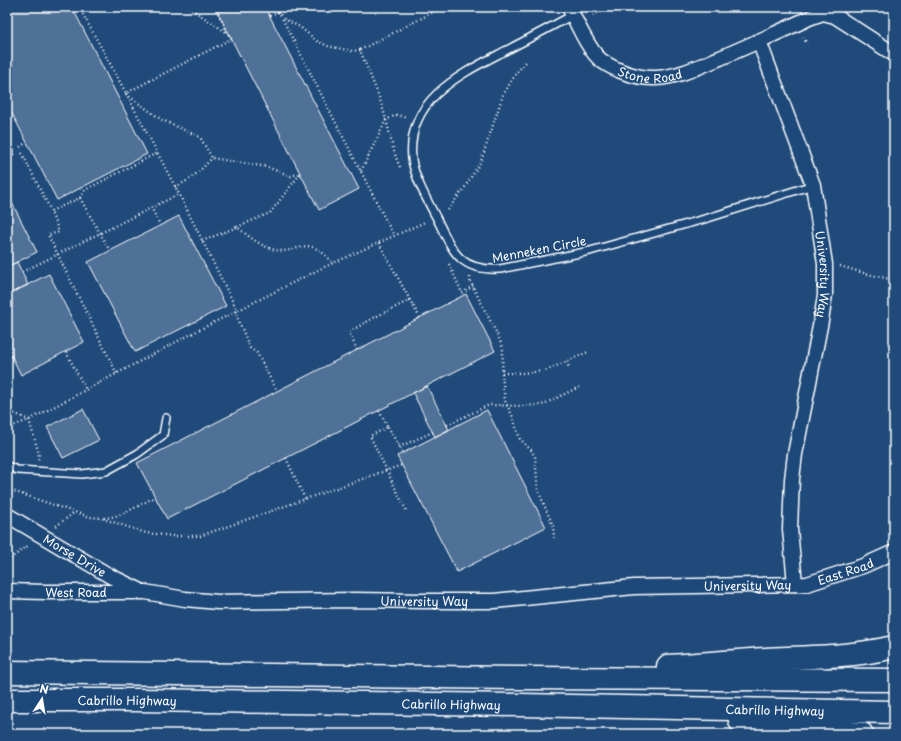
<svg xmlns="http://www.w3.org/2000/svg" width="901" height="741" font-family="'Playpen Sans',sans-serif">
	<rect width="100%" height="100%" fill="#1f4a7a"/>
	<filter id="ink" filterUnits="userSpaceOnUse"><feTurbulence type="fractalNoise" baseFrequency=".025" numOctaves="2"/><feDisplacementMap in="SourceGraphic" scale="8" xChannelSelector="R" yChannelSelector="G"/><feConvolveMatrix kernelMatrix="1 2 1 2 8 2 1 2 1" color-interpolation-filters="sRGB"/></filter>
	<g filter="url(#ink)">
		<path fill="#507197" stroke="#fff" d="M 7,7 L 72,7 L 147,154 L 57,200 L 7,104 Z
			M 215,7 L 265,7 L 359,189 L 319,210 Z
			M 7,193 L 37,252 L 7,267 Z
			M 179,216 L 226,306 L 135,352 L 88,262 Z
			M 17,262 L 28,285 L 7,295 L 7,267 Z
			M 49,274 L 84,342 L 21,375 L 7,347 L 7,295 Z
			M 466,294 L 495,351 L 167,519 L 137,463 Z
			M 427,386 L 449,430 L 435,437 L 413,393 Z
			M 83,409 L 99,440 L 63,458 L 47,427 Z
			M 487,410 L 546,527 L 457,572 L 397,456 Z"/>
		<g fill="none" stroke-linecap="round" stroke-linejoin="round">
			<defs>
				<path id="lane" d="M 573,15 C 550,27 527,40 503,52 C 459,75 406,100 412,159 C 414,178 430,205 439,223 C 454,254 461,271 500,269 L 590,251 L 708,218 L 813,185
					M 7,147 L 10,152
					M 7,466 L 17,470 L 82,474 L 106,471 L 137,454 L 163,435 L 166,418"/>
				<g id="street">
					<path id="s1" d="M 569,7 C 576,21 589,52 602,61 C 616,71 639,79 656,78 C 678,77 700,66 720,58 C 750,45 780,32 809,18 L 823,13 L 835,16 L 894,54"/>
					<path id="s2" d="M 759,41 L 813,185 L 825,264 L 825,295 L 821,321 L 795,454 L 792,479 L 790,529 L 795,584"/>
					<path id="s3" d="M 7,515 L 110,576 L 139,590"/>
					<path id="s4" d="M 7,591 L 45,592 L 145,592 L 185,599 L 218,602 L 354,600 L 422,601 L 494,601 L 634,587 L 807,584 L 863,566 L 894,552"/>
				</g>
				<g id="highway">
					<path d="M 668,666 C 700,664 733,661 766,659 C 809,657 852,657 894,647"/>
					<path d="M 7,672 L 523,678 L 894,680"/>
					<path id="s5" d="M 7,700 L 136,700 L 520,705 L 894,712"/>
					<path d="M 740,721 L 779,727 L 862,734"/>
				</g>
			</defs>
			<use href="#lane" stroke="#fff" stroke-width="10"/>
			<use href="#street" stroke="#fff" stroke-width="17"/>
			<use href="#highway" stroke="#fff" stroke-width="25"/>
			<path stroke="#fff" stroke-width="2.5" stroke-dasharray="1 3" stroke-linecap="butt" d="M 79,7 L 126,93 L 231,39 L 215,7
				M 188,7 L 229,34
				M 277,7 L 282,18
				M 593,15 L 609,7
				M 270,16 L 288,7
				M 803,37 L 807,44
				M 360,50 L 352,51 L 328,46 L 317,41 L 300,27 L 282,18 L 394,236
				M 126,93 L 179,194 L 235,306 L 235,312 L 250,348 L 257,353 L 277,391
				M 126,94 L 162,120 L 200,137 L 212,158
				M 20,147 L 27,142
				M 22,153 L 49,207 L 59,232 L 48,235 L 117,374
				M 400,167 C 392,150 391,137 386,120 C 380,96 369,73 360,50 L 443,7
				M 361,171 L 386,120 L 396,115 L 407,117
				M 175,187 C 191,180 200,171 212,158 L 267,167 L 291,176 L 301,173
				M 80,198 L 110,251
				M 151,207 L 160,225
				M 448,210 L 465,187 L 481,161 L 503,95 L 517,72 L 526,62
				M 51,211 L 80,198 L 85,190 L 157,153
				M 237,227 L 270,213 L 300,174
				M 202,241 L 237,227 C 251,238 265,250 283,251 C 289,251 296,248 302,247 C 315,243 325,255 333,263
				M 379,243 L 410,300
				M 449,264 L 462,293 L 473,286
				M 840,266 L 867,274 L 894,280
				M 22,272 L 179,194
				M 470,277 L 470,281 L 497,334 L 503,348 L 502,375 L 505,401 L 512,415 L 520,439 L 531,450 L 535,457 L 538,490 L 553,526 L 554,538
				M 357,350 L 349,332 L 375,317 L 410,300 L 420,318
				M 66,352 L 86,390
				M 566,362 L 569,367
				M 502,373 L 522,373 L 545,371 L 588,352
				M 7,410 L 29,420 L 39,454 L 38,460
				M 379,411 L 388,427 L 370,436 L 406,510
				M 447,425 L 489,405 L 520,406 L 542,405 L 579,387
				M 388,427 L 403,453
				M 7,428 L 29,420 L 197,331 L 320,269 L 425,222
				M 399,447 L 433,432
				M 286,458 L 305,499
				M 7,489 L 74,512
				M 104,518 C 122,517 139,505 155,497
				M 56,526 L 75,512 L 90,517 L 101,518 L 146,533 L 173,536 L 200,536 L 402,465
				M 7,561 L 29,545"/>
			<use href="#lane" stroke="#1f4a7a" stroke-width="7"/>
			<use href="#street" stroke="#1f4a7a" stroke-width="14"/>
			<use href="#highway" stroke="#1f4a7a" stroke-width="22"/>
		</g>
	</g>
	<g text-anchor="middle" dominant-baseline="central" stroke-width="3" stroke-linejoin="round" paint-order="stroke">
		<g font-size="12" fill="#fff" stroke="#1f4a7a">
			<text stroke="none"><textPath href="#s1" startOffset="115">Stone Road</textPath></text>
			<text transform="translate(539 249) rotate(-11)">Menneken Circle</text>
			<text stroke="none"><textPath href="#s2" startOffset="244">University Way</textPath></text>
			<text stroke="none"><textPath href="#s3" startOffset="79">Morse Drive</textPath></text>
			<text stroke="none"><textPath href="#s4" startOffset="842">East Road</textPath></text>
			<text stroke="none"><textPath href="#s4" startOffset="742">University Way</textPath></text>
			<text stroke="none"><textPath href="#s4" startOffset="69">West Road</textPath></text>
			<text stroke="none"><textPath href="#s4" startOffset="418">University Way</textPath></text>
			<text stroke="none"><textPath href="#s5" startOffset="120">Cabrillo Highway</textPath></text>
			<text stroke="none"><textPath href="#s5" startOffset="444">Cabrillo Highway</textPath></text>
			<text stroke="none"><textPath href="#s5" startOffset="768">Cabrillo Highway</textPath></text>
		</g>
	</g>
	<rect width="901" height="741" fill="none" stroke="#1f4a7a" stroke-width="24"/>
	<rect x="12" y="12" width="877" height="717" fill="none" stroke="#fff" stroke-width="1.5" filter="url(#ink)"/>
	<g transform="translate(42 699) rotate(12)" stroke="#1f4a7a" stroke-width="3" paint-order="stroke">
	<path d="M0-3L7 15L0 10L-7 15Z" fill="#ffffff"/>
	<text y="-6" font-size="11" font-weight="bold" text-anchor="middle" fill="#ffffff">N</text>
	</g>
</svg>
